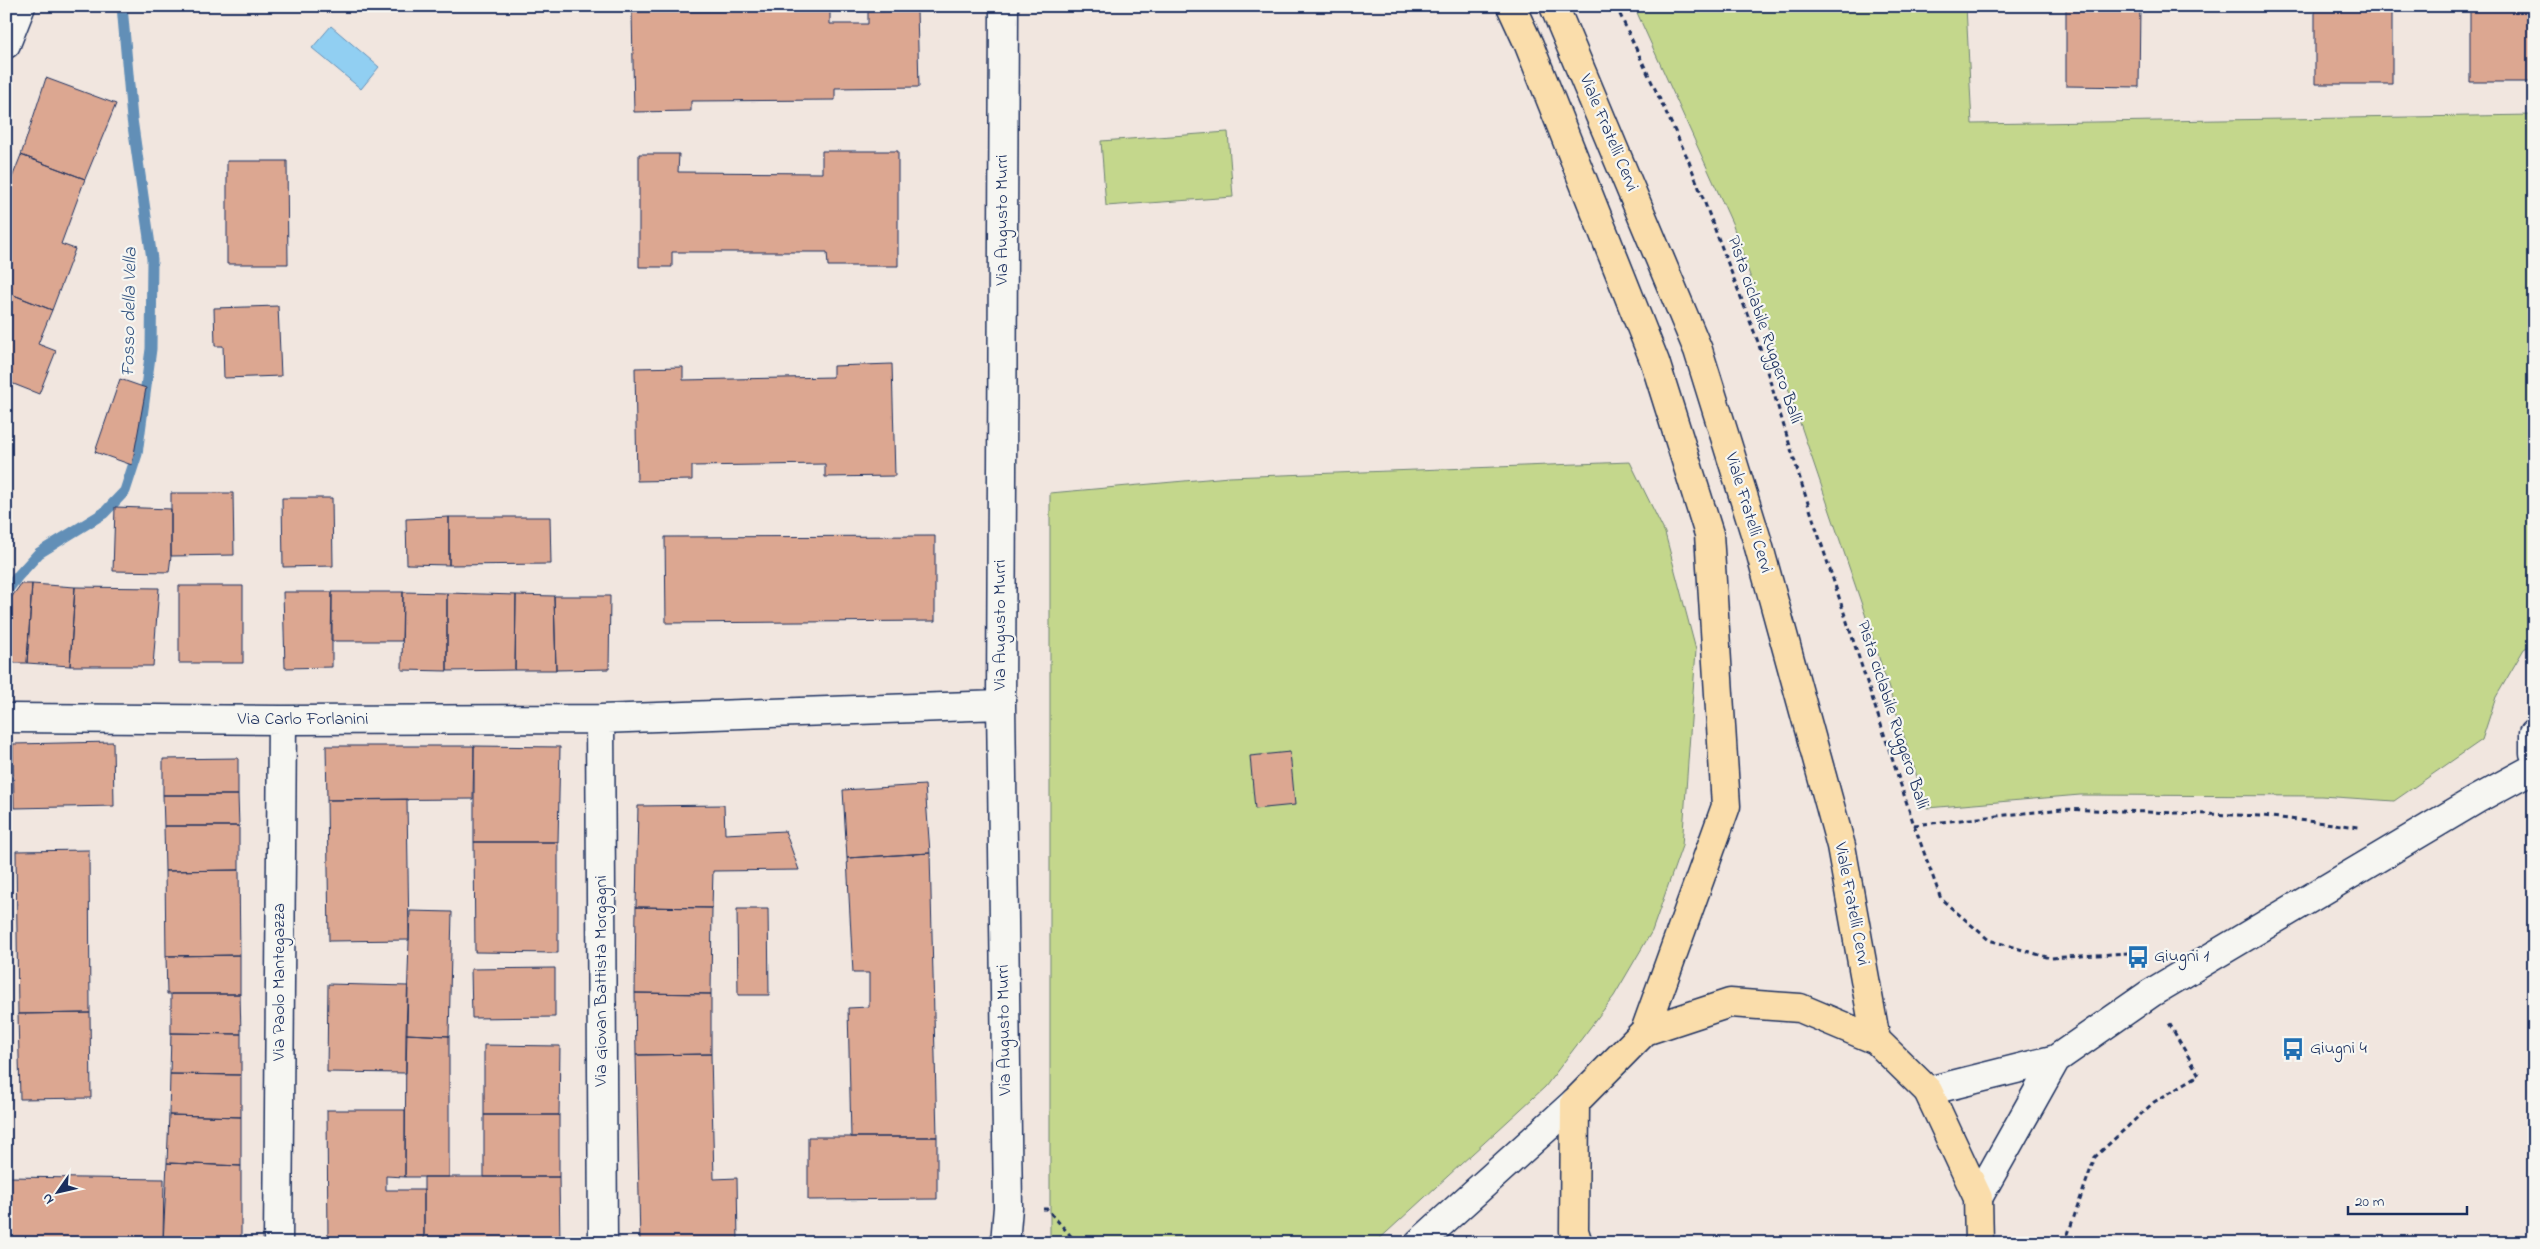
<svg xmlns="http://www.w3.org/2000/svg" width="2540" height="1249" font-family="'Indie Flower',sans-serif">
	<rect width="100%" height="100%" fill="#f1e6df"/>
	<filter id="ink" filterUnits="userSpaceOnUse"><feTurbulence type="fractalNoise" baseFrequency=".02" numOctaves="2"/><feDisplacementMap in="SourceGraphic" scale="10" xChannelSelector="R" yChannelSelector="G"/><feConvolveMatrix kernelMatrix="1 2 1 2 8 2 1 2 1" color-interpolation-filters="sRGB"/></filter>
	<g filter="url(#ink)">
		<path fill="#c4d78c" stroke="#708375" d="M 1634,6 L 1966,6 L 1972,124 L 2534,115 L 2534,643 L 2524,649 L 2496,697 L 2482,740 L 2394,801 L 2321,796 L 2080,795 L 1927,808 L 1865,614 L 1732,223 Z
			M 1228,132 L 1233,197 L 1106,206 L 1101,141 Z
			M 1630,462 L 1665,533 L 1696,650 L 1682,846 L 1652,931 L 1614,996 L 1545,1087 L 1375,1243 L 1050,1243 L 1050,493 L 1229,477 Z"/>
		<path fill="#91cff2" stroke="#628fb7" d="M 331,26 L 379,67 L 361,89 L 312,48 Z"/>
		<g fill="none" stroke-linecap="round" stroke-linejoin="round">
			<path stroke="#628fb7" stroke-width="11" d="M 6,592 L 18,576 L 39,553 L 104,513 L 125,491 L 137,454 L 151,349 L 152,259 L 132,119 L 122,6"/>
		</g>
		<path fill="#dca791" stroke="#1b2f5e" d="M 2066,6 L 2140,6 L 2139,87 L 2066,86 Z
			M 2315,6 L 2392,6 L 2392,84 L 2315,84 Z
			M 2470,6 L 2534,6 L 2534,82 L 2470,82 Z
			M 830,10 L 830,24 L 868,24 L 868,12 L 917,11 L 919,87 L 835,88 L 835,100 L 691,101 L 691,111 L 634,112 L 632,12 Z
			M 46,78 L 116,104 L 85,179 L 21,155 Z
			M 822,151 L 898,151 L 898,266 L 828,266 L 827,252 L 672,252 L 672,267 L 639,267 L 639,154 L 679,154 L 678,172 L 822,173 Z
			M 21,155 L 85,179 L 61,244 L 75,249 L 52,310 L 6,292 L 6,193 Z
			M 227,161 L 287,161 L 288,264 L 227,264 Z
			M 6,292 L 52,310 L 38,344 L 56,351 L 39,394 L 6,381 Z
			M 278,306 L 281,376 L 224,378 L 223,346 L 215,346 L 214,308 Z
			M 892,364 L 895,476 L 825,477 L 825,464 L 692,466 L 692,480 L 637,481 L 635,368 L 683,367 L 683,380 L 833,377 L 833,366 Z
			M 120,379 L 146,388 L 132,465 L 95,452 Z
			M 6,381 L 12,383 L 6,399 Z
			M 171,493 L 233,493 L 234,555 L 171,556 Z
			M 282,498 L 332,498 L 333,566 L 283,567 Z
			M 115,507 L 171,509 L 171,556 L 169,572 L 113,571 Z
			M 449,517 L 550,517 L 551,564 L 449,565 Z
			M 449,517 L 449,565 L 407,564 L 406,519 Z
			M 935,536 L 935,621 L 666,623 L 665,537 Z
			M 21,584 L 32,584 L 27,663 L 6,663 L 6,605 Z
			M 32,584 L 75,587 L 70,666 L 27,663 Z
			M 179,586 L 243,586 L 243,663 L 179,663 Z
			M 75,587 L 159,588 L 153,666 L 70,666 Z
			M 283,592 L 332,592 L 332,667 L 285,668 Z
			M 332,592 L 403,592 L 402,641 L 331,641 Z
			M 403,592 L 447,593 L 447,671 L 402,670 Z
			M 447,593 L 516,595 L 515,670 L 447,671 Z
			M 516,595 L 554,596 L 556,670 L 515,670 Z
			M 554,596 L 610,596 L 609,669 L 556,670 Z
			M 113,742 L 114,806 L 14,808 L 13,744 Z
			M 326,746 L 474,746 L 473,799 L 327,800 Z
			M 474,746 L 560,747 L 558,842 L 474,842 Z
			M 1290,752 L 1295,805 L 1255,809 L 1250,756 Z
			M 238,758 L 238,795 L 163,795 L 163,759 Z
			M 925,785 L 930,853 L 847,858 L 843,790 Z
			M 163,795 L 238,795 L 239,826 L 164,826 Z
			M 407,799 L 409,940 L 329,941 L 327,800 Z
			M 724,805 L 725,834 L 785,831 L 799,870 L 713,871 L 712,908 L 636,907 L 638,806 Z
			M 164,826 L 239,826 L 239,870 L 165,871 Z
			M 474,842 L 558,842 L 558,953 L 475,952 Z
			M 89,850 L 90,1013 L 18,1014 L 16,851 Z
			M 930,853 L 937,1137 L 851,1137 L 848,1008 L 869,1007 L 869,973 L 853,973 L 847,858 Z
			M 239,870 L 240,955 L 166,956 L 165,871 Z
			M 636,907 L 712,908 L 711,994 L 635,993 Z
			M 737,909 L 768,909 L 769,995 L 738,995 Z
			M 410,911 L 452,912 L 449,1036 L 406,1034 Z
			M 240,955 L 240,994 L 167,994 L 166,956 Z
			M 555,968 L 555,1017 L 472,1018 L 471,969 Z
			M 328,984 L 408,986 L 406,1073 L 327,1072 Z
			M 635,993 L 711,994 L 711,1054 L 636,1055 Z
			M 171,994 L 240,994 L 241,1034 L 171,1033 Z
			M 90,1013 L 91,1098 L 20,1099 L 18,1014 Z
			M 171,1033 L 241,1034 L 241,1075 L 170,1074 Z
			M 406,1034 L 449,1036 L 449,1177 L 405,1177 Z
			M 484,1045 L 560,1046 L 559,1115 L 484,1115 Z
			M 711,1054 L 714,1179 L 737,1178 L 738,1243 L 640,1243 L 636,1055 Z
			M 170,1074 L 241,1075 L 241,1117 L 169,1115 Z
			M 327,1110 L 405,1110 L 405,1177 L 386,1176 L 386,1190 L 424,1190 L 424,1243 L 328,1243 Z
			M 169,1115 L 241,1117 L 241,1166 L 167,1163 Z
			M 484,1115 L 559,1115 L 559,1177 L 484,1177 Z
			M 808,1137 L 937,1137 L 937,1199 L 808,1200 Z
			M 167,1163 L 241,1166 L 241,1243 L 163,1243 Z
			M 6,1177 L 164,1179 L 163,1243 L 6,1243 Z
			M 424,1177 L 559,1177 L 560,1243 L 424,1243 Z"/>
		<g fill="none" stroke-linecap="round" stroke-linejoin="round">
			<defs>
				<path id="street" d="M 1004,6 L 1001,705 L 1008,1207 L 1005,1243
					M 6,44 L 21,6
					M 6,718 L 282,720 L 600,719 L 1001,705
					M 600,719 L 603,1243
					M 2534,733 L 2534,753
					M 1928,1091 L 2056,1059 L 2151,993 L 2477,799 L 2534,768
					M 1978,1198 L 2056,1059
					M 278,1243 L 282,720"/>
				<path id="secondary" d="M 1419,1243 L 1575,1102"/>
				<path id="primary" d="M 1511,6 L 1529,45 L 1655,362 L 1709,534 L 1726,806 L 1645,1031
					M 1554,6 L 1698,350 L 1757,540 L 1841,846 L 1876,1040
					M 1578,1243 L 1574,1231 L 1575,1102 L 1645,1031 L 1730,1003 L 1800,1008 L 1876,1040 L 1928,1091 L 1978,1198 L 1979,1243"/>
			</defs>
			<use href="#street" stroke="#1b2f5e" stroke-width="31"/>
			<use href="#secondary" stroke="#1b2f5e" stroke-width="31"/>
			<use href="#primary" stroke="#1b2f5e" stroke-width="31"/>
			<path stroke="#1b2f5e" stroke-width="3" stroke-dasharray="5 4" stroke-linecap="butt" d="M 1616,6 L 1688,159 L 1758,342 L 1802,485 L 1914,825 L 1941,899 L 1989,940 L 2050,958 L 2128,953 L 2134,963
				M 1914,825 L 2062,809 L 2263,816 L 2359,827
				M 1043,1209 L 1047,1209 L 1077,1243
				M 2072,1243 L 2068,1234 L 2095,1157 L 2154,1102 L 2199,1075 L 2169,1023"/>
			<use href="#street" stroke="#f6f6f2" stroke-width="28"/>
			<use href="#secondary" stroke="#f6f6f2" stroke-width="28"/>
			<use href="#primary" stroke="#faddab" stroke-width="28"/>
		</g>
	</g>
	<defs>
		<symbol id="bus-bare" viewBox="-9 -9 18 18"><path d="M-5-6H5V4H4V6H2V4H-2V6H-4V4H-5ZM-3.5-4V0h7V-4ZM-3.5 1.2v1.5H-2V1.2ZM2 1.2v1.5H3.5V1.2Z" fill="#1f6fb2" stroke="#f6f6f2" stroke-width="2.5" paint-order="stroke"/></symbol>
	</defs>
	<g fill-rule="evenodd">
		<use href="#bus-bare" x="2122" y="941" width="32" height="32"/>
		<use href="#bus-bare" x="2277" y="1033" width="32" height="32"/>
	</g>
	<g text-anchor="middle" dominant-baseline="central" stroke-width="4.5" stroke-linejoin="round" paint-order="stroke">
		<g font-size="18" fill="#1b2f5e" stroke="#f6f6f2">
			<text transform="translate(1608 133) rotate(67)">Viale Fratelli Cervi</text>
			<text transform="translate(1003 220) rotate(-90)">Via Augusto Murri</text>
			<text transform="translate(1764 330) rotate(71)">Pista ciclabile Ruggero Balli</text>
			<text transform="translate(1748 513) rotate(73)">Viale Fratelli Cervi</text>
			<text transform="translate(1001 625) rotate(-90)">Via Augusto Murri</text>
			<text transform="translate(1892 715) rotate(72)">Pista ciclabile Ruggero Balli</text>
			<text x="303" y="720">Via Carlo Forlanini</text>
			<text transform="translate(1851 904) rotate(79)">Viale Fratelli Cervi</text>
			<text transform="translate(602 981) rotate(-90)">Via Giovan Battista Morgagni</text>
			<text transform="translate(280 982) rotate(-90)">Via Paolo Mantegazza</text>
			<text transform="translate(1005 1030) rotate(-91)">Via Augusto Murri</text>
		</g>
		<g font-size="18" fill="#1b2f5e" stroke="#f6f6f2" text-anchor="start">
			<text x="2154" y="957">Giugni 1</text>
			<text x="2310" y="1049">Giugni 4</text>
		</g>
		<g font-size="19" font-style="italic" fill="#385783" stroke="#f6f6f2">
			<text transform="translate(130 312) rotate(-89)">Fosso della Vella</text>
		</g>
	</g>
	<rect width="2540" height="1249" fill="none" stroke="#f6f6f2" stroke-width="25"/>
	<rect x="12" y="12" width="2515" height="1224" fill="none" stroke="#1b2f5e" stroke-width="2" filter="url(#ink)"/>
	<g transform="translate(58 1192) rotate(236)" stroke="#f6f6f2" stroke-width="4" paint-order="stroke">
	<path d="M0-4L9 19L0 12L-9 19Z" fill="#1b2f5e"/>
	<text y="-8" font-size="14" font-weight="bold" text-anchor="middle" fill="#1b2f5e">N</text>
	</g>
	<path d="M2348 1206v8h119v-8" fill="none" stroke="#1b2f5e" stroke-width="2.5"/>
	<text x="2355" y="1206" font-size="15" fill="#1b2f5e" stroke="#f6f6f2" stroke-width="4" paint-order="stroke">20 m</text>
</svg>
